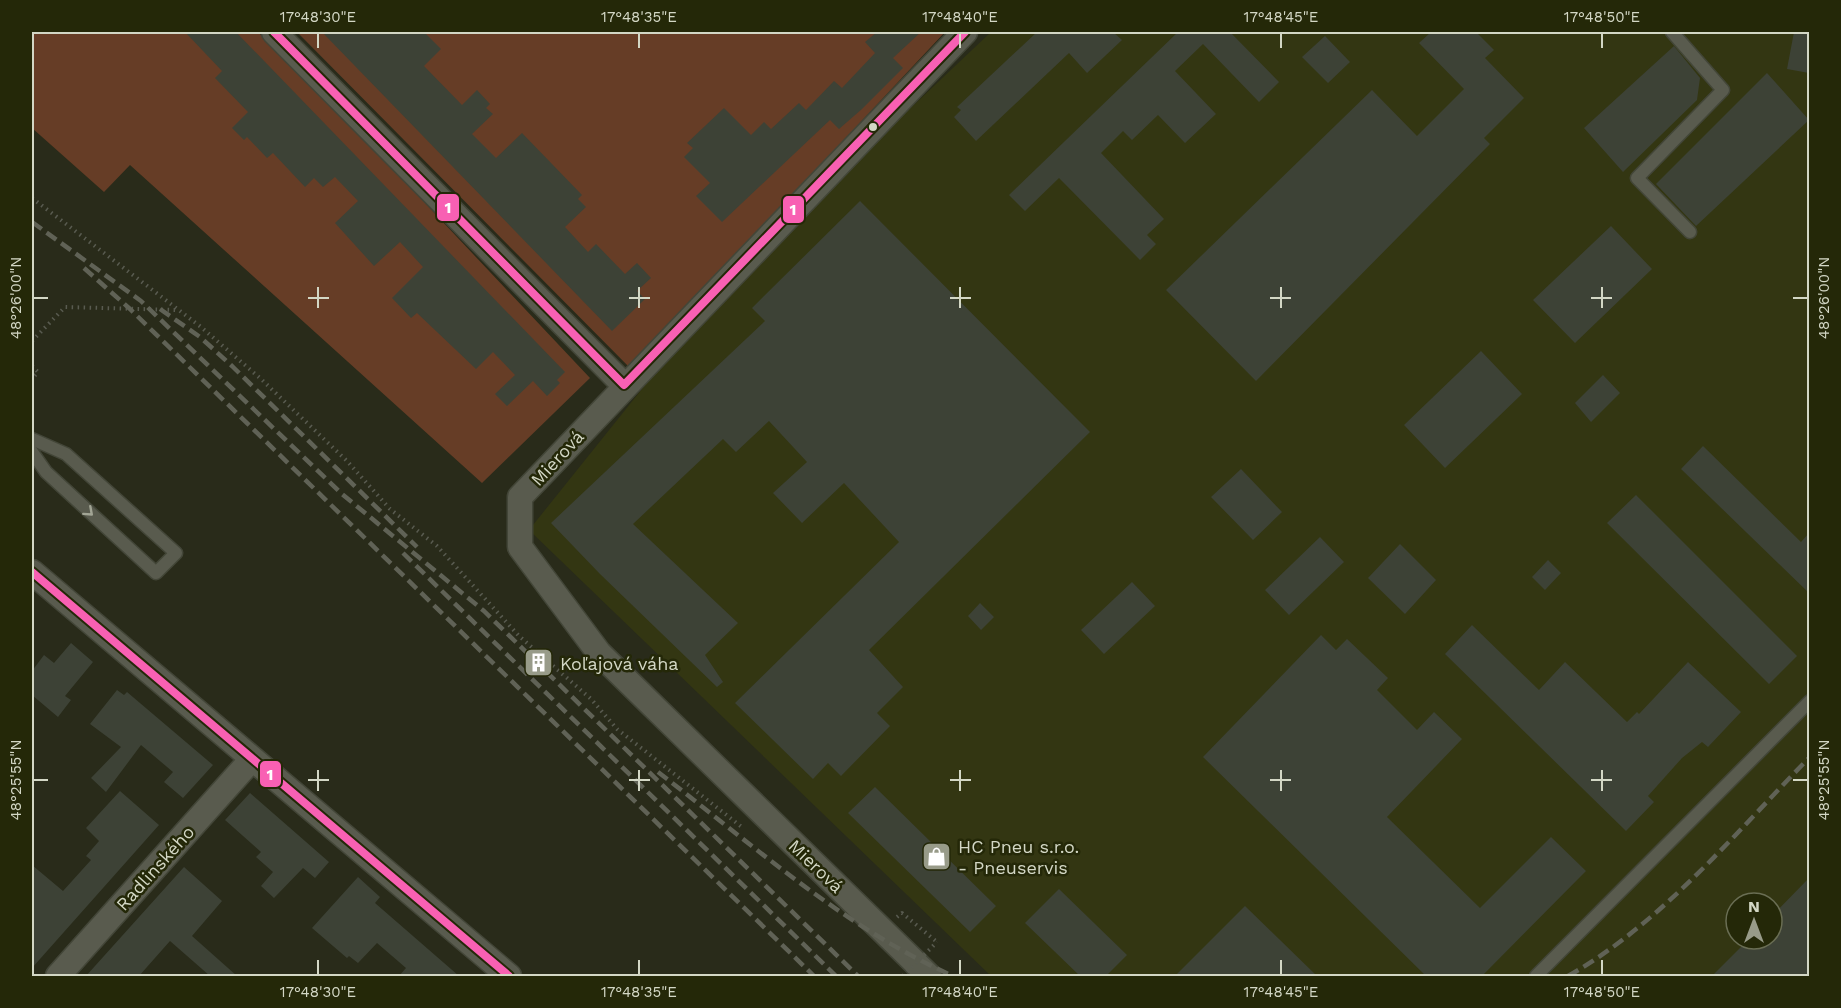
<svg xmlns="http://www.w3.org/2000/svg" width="1841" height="1008" font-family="'Work Sans',sans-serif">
	<rect width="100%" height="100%" fill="#292b1a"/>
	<path fill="#333612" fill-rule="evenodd" d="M 991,32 L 1809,32 L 1809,976 L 991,976 L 529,530 L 674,349 L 881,136 ZM 1736,903 L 1772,903 L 1772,939 L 1736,939 Z"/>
	<path fill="#663d26" d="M 32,32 L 258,32 L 374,149 L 590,378 L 482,483 L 130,165 L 104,192 L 32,128 Z
		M 297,32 L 945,32 L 630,368 Z"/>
	<path fill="#3d4236" d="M 185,32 L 236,32 L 565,372 L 557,380 L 560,383 L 547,396 L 533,381 L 507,406 L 495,394 L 515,375 L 493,352 L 476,369 L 417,313 L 411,318 L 392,298 L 423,267 L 400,242 L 374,266 L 335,223 L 358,201 L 335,177 L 323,187 L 314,178 L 305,187 L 273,153 L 267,158 L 247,137 L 244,140 L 232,128 L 248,112 L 215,78 L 222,71 Z
		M 322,32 L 424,32 L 441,49 L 424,66 L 462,105 L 477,90 L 490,104 L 486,108 L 493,114 L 472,134 L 496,158 L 522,133 L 582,195 L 578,199 L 586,207 L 565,227 L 588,252 L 596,244 L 625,274 L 637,263 L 651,278 L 637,291 L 645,299 L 612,331 Z
		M 877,32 L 921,32 L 893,58 L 903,68 L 862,109 L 839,129 L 830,120 L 722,222 L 696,196 L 710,183 L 684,157 L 693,148 L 687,143 L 724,108 L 751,135 L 764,122 L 771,129 L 799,103 L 806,110 L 834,81 L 842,88 L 875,53 L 865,42 Z
		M 1037,32 L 1113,32 L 1122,40 L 1087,73 L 1069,53 L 976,141 L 954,117 L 961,110 L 957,107 Z
		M 1178,32 L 1230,32 L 1279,82 L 1259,102 L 1203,44 L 1175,71 L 1216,114 L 1185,143 L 1158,115 L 1132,140 L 1123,131 L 1101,153 L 1164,219 L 1147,235 L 1156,244 L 1140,260 L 1059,178 L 1025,211 L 1009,195 Z
		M 1431,32 L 1476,32 L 1494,50 L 1485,58 L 1524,98 L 1484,138 L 1490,144 L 1256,381 L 1166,290 L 1372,90 L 1417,136 L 1464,89 L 1419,43 Z
		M 1794,32 L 1809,32 L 1809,73 L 1787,69 Z
		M 1325,36 L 1350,62 L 1328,83 L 1302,57 Z
		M 1674,46 L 1700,78 L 1697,100 L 1623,172 L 1584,128 Z
		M 1767,73 L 1809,120 L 1696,226 L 1656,184 Z
		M 860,201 L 1090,432 L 869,650 L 903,687 L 877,713 L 890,726 L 841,776 L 828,763 L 813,779 L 735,703 L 899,542 L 844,483 L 802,523 L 773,493 L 807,462 L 769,421 L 736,452 L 723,439 L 633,524 L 738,623 L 705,655 L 723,682 L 717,687 L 600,574 L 551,523 L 765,321 L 752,308 Z
		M 1611,226 L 1652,269 L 1575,343 L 1533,300 Z
		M 1481,351 L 1522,394 L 1445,468 L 1404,425 Z
		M 1603,375 L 1620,393 L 1591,422 L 1575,403 Z
		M 1703,446 L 1801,542 L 1809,533 L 1809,593 L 1681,469 Z
		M 1241,469 L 1282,512 L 1253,540 L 1211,497 Z
		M 1636,495 L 1797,656 L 1769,684 L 1607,523 Z
		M 1320,537 L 1344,562 L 1289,615 L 1265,590 Z
		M 1400,544 L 1436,580 L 1405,614 L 1368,578 Z
		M 1548,560 L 1561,573 L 1545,590 L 1532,577 Z
		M 1132,582 L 1155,606 L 1104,654 L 1081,630 Z
		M 980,603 L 994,617 L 981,630 L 968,616 Z
		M 1472,625 L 1539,690 L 1565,662 L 1627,722 L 1637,712 L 1639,714 L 1688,662 L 1741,712 L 1708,747 L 1702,742 L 1682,758 L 1648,796 L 1654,802 L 1626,831 L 1445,654 Z
		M 1321,635 L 1336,650 L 1347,639 L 1388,678 L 1377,690 L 1417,730 L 1434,712 L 1462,739 L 1387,817 L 1480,908 L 1551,837 L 1586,871 L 1482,976 L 1426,976 L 1203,757 Z
		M 71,643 L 93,662 L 65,696 L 71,700 L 58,717 L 32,695 L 32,671 L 44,655 L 54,663 Z
		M 117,690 L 124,695 L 127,692 L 213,765 L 183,798 L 164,782 L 173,772 L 141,745 L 106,792 L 91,778 L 121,747 L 90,724 Z
		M 875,787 L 996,906 L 970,932 L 848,813 Z
		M 120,791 L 159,825 L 32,968 L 32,865 L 63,891 L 91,860 L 86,856 L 99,841 L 86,828 Z
		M 250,793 L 329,862 L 315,878 L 303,868 L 274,898 L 261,886 L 273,872 L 256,857 L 261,852 L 225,820 Z
		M 184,867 L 222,901 L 192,936 L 237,976 L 210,976 L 170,941 L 139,976 L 86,976 Z
		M 358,877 L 380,897 L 375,903 L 459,976 L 399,976 L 406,968 L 377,943 L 358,963 L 349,956 L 347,958 L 312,928 Z
		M 1809,878 L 1809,976 L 1712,976 L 1749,939 L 1772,939 L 1772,916 Z
		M 1059,889 L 1127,955 L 1106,976 L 1080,976 L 1025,923 Z
		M 1245,906 L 1317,976 L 1175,976 Z"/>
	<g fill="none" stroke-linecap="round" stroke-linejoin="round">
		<defs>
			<path id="lane" d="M 1672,32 L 1723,90 L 1637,178 L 1690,232
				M 32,439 L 66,454 L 176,553 L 156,573 L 46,472 L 32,452
				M 1536,976 L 1810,701"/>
			<path id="street" d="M 274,32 L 624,385
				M 32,572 L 509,976
				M 58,976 L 252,759
				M 929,976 L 599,653 L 520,547 L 520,497 L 965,32"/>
		</defs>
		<use href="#lane" stroke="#434638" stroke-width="15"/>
		<use href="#street" stroke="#434638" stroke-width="27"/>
		<path stroke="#595b50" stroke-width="4" stroke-dasharray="1.5 4.5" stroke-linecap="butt" d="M 32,198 L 201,327 L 261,379 L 347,461 L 390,509 L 437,546 L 519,636 L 591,699 L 617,729 L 743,828
			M 32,341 L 65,307 L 177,310
			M 32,366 L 38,372 L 32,379
			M 897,917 L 902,913 L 937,942"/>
		<use href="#lane" stroke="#595b4e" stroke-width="12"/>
		<use href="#street" stroke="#595b4e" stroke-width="24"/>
		<path stroke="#606256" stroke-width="4.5" stroke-dasharray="12 6" stroke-linecap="butt" d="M 32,222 L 141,301 L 342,494 L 484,611 L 858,976
			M 84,268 L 130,309 L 814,976
			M 160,309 L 200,337 L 232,366 L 417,547
			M 403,553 L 836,976
			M 658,772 C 752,844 843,927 953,976
			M 1568,976 C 1662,923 1735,833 1810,757"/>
		<path stroke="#595b50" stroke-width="4" stroke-dasharray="1.5 4.5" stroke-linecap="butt" d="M 903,976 L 937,942"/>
		<defs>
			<path id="bus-1" d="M 274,32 L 624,385 L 965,32
				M 32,572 L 509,976"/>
		</defs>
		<use href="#bus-1" stroke="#242808" stroke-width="12"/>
		<use href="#bus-1" stroke="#f860b3" stroke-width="8"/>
	</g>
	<defs><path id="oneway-chevron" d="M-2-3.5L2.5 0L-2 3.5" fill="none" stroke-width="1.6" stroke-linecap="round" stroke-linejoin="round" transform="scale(1.5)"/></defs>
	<use stroke="#a2a595" href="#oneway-chevron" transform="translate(89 512) rotate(42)"/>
	<path fill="none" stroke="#d3d7c5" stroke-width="2" d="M 318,33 L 318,48M 639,33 L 639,48M 960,33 L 960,48M 1281,33 L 1281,48M 1602,33 L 1602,48M 318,287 L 318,308M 639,287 L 639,308M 960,287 L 960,308M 1281,287 L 1281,308M 1602,287 L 1602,308M 33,298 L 48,298M 308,298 L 329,298M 629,298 L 650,298M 950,298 L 971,298M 1270,298 L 1291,298M 1591,298 L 1612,298M 1793,298 L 1808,298M 318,770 L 318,791M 639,770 L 639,791M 960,770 L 960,791M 1281,770 L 1281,791M 1602,770 L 1602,791M 33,780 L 48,780M 308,780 L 329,780M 629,780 L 650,780M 950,780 L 971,780M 1270,780 L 1291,780M 1591,780 L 1612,780M 1793,780 L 1808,780M 318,960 L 318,975M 639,960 L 639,975M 960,960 L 960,975M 1281,960 L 1281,975M 1602,960 L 1602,975"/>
	<defs>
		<symbol id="building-square" viewBox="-11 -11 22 22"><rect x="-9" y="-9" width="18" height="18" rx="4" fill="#989b89" stroke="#242808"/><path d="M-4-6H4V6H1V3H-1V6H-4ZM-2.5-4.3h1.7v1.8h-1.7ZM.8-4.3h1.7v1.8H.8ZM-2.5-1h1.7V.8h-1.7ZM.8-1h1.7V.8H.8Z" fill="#fff"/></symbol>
		<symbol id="shop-square" viewBox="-11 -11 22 22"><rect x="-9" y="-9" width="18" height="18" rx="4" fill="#989b89" stroke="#242808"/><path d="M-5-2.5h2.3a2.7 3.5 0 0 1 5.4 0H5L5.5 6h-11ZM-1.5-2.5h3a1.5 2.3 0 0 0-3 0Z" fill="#fff"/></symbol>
	</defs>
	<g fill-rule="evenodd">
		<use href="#building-square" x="522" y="646" width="33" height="33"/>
		<use href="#shop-square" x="920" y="840" width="33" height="33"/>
	</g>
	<circle fill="#d3d7c5" stroke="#242808" stroke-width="2" cx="873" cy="127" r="5"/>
	<g text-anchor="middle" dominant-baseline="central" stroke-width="5" stroke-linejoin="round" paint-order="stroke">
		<g font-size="18" fill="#d3d7c5" stroke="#242808">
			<text transform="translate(557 458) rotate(-47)">Mierová</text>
			<text transform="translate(816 866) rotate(44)">Mierová</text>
			<text transform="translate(155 868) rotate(-48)">Radlinského</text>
		</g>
		<g font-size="18" fill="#d3d7c5" stroke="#242808" text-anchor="start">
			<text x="560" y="663">Koľajová váha</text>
			<text x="958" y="846">HC Pneu s.r.o.<tspan x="958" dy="21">- Pneuservis</tspan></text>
		</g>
	</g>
	<g stroke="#242808" stroke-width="2">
		<rect x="436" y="193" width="24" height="29" rx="6" fill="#f860b3"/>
		<rect x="782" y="195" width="23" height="29" rx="6" fill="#f860b3"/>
		<rect x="259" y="760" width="23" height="28" rx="6" fill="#f860b3"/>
	</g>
	<g font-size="16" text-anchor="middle" font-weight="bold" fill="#fff">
		<text x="448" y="213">1</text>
		<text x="793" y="215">1</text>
		<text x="270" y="780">1</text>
	</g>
	<rect width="1841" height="1008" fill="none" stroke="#242808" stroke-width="66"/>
	<g transform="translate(1754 921)"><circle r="28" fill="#242808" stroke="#6a6e54" stroke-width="1.5"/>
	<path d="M0-4.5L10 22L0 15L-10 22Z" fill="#989b89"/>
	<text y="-9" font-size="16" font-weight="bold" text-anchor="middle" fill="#d3d7c5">N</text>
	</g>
	<rect x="33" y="33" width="1775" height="942" fill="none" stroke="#d3d7c5" stroke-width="2"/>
	<g font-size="15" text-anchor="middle" fill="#d3d7c5">
		<text x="318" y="22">17°48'30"E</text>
		<text x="639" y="22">17°48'35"E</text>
		<text x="960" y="22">17°48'40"E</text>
		<text x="1281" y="22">17°48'45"E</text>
		<text x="1602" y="22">17°48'50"E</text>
		<text transform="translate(16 298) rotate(-90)" y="5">48°26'00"N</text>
		<text transform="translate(1824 298) rotate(-90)" y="5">48°26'00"N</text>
		<text transform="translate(16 780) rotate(-90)" y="5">48°25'55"N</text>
		<text transform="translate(1824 780) rotate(-90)" y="5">48°25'55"N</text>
		<text x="318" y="997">17°48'30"E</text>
		<text x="639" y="997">17°48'35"E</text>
		<text x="960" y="997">17°48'40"E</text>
		<text x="1281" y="997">17°48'45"E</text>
		<text x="1602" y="997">17°48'50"E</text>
	</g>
</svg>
